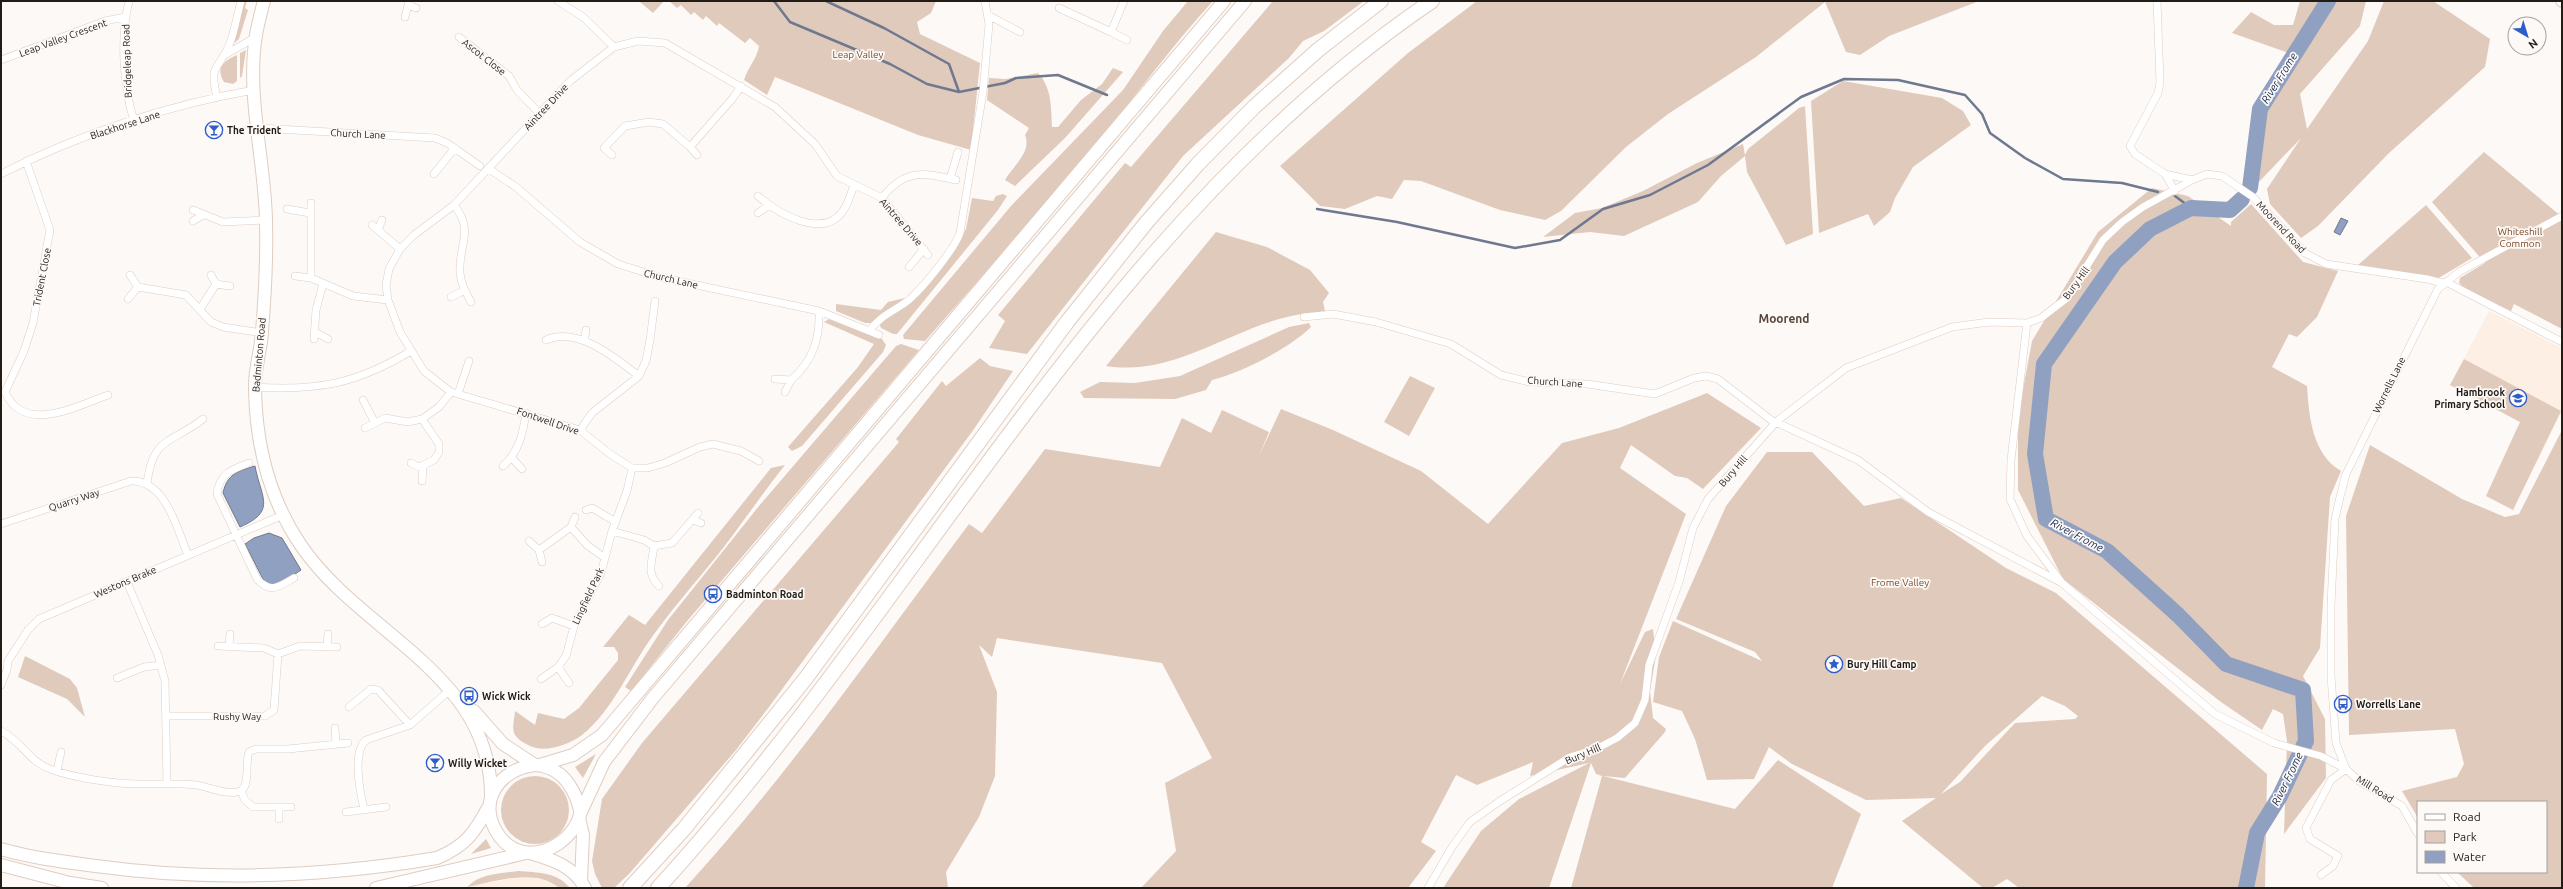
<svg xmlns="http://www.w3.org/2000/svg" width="2563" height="889" font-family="Ubuntu,sans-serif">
	<rect width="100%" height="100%" fill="#fdf9f7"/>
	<path fill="#feefe4" d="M 2489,311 L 2562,348 L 2562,411 L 2513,510 L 2486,496 L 2520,422 L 2450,385 Z
		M 524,876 L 553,882 L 559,888 L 461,888 Z"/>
	<path fill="#e0cabb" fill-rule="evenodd" d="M 244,1 L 247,1 L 245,8 L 248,10 L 239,39 L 234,43 Z
		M 639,1 L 664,1 L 653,13 Z
		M 669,1 L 936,1 L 931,13 L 917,22 L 920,34 L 980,63 L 971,150 L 918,135 L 775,77 L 767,95 L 744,80 C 748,67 757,59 759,46 L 750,38 L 745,43 L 719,23 L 717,26 L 706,16 L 703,20 L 694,12 L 691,15 L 681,5 L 677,8 Z
		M 1188,1 L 1213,1 C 1171,47 1134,98 1094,146 C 1039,212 982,276 925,341 L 904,339 L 903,335 L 1011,206 L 1123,90 L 1163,31 Z
		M 1273,1 L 1364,1 L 1324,31 L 1303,41 L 1289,58 L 1183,156 L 1027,354 L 989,348 L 1005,321 L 998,315 L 1125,163 L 1131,167 Z
		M 1477,1 L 1979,1 L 1889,36 L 1860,55 L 1846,52 L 1825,2 L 1756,57 L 1668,114 L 1626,147 L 1561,211 L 1545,220 L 1500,210 L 1421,181 L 1404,180 L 1392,199 L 1377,196 L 1345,209 L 1320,206 L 1280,166 L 1408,53 Z
		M 2300,1 L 2366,1 L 2360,26 L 2300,94 L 2307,129 L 2368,41 L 2384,1 L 2433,1 L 2490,39 L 2485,67 L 2389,153 L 2318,226 L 2301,238 L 2270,204 L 2267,189 L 2301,138 L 2257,184 L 2265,104 L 2294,55 L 2232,33 L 2251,12 L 2274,25 L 2293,25 Z
		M 246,50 L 242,76 L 240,78 L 240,53 Z
		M 237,55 L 237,81 L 233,84 L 224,82 C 215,67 224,61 237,55 Z
		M 1113,68 L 1123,72 L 1065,138 L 1015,186 L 1005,180 C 1013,166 1032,152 1025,135 L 1029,128 L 987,100 L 989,78 L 1006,79 L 1038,73 C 1052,88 1051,107 1052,127 L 1058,127 L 1081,100 L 1102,84 Z
		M 1843,81 L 1942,98 L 1963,111 L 1971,125 L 1913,167 L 1895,198 L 1890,212 L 1874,226 L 1868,214 L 1819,233 L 1811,101 Z
		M 1805,106 L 1813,234 L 1786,245 L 1747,172 L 1745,156 L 1721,176 L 1698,202 L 1624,236 L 1590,232 L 1543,237 L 1575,213 L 1602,208 L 1643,191 L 1697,163 L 1743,144 L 1745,155 L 1748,149 L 1799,108 Z
		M 2484,152 L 2562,217 L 2562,329 L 2514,304 L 2511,311 L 2465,289 L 2459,283 L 2460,278 L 2485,263 L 2432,202 Z
		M 2152,188 L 2188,196 L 2231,226 L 2231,222 L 2251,204 L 2303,262 L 2338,271 L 2317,317 L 2297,337 L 2289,334 L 2272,367 L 2307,386 C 2309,416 2312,454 2341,471 L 2330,497 L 2320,648 L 2303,676 L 2325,719 L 2326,778 L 2284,834 L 2287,741 L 2283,714 L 2273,709 L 2262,730 L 2221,702 L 2063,579 L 2018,490 L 2018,416 L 2032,341 L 2098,232 Z
		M 1003,194 L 1007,196 L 998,210 L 897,334 L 893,334 L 881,328 L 879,323 L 903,306 L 958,243 L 966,229 L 972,198 L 993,201 L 996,196 Z
		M 2426,205 L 2472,258 L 2437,279 L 2358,265 Z
		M 1216,232 L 1267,247 L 1310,270 L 1329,293 L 1323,302 L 1325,311 C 1312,313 1297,314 1283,318 C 1222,334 1172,376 1106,366 Z
		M 905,298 L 871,323 L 865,323 L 836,311 L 836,304 L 881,310 L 888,302 Z
		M 831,318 L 882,339 L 886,345 L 883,352 L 802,446 L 792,451 L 788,447 L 858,367 L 874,344 L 824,322 Z
		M 1309,323 L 1311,327 C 1290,348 1241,373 1212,380 L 1206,390 L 1175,399 L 1084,398 L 1080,392 L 1100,382 L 1135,383 L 1180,376 L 1289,327 Z
		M 901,344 L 919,350 L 688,620 L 631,691 L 625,687 L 668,620 L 759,506 L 896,346 Z
		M 980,358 L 990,366 L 1013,371 L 974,429 L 769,707 L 736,750 L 629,874 L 614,888 L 602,888 L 595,874 L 592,861 L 602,799 L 642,743 L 899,442 L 896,439 L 942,381 L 946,386 Z
		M 2464,359 L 2561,411 L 2513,510 L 2486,496 L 2520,422 L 2450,385 Z
		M 1410,376 L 1435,388 L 1409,436 L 1384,422 Z
		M 1707,393 L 1761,428 L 1703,489 L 1687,478 L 1675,476 L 1631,445 L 1620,468 L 1686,514 L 1620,684 L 1645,632 L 1653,629 L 1656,655 L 1650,691 L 1653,718 L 1666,729 L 1665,732 L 1625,778 L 1603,776 L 1735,809 L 1778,760 L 1861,814 L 1832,888 L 1571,888 L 1602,776 L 1596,774 L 1591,763 L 1549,888 L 1443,888 L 1481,831 L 1519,799 L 1589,763 L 1530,776 L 1533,762 L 1477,785 L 1456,775 L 1421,842 L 1436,851 L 1408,888 L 1141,888 L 1176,851 L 1165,783 L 1212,758 L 1162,663 L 997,638 L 992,657 L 979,645 L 997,692 L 995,776 L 979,817 L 946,872 L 948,888 L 685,888 C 789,774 877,647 969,524 L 982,533 L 1045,449 L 1160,467 L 1182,418 L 1211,433 L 1222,410 L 1269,432 L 1259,456 L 1281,409 L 1333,430 L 1421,471 L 1488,524 L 1562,443 L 1619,428 Z
		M 2562,430 L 2562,888 L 2474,888 L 2457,872 L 2546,872 L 2546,802 L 2418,802 L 2418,818 L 2402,791 L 2457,777 L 2464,764 L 2455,729 L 2349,735 L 2346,516 L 2370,445 L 2462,499 L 2505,517 L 2519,514 Z
		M 1767,452 L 1812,452 L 1864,506 L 1901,498 L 2006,568 L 2056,593 L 2267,774 L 2265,888 L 2019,888 L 2007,879 L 1992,888 L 1983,888 L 1902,821 L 1936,798 L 1866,800 L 1792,764 L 1769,747 L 1754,779 L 1707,780 L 1695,739 L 1682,711 L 1653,702 L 1659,657 L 1673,621 L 1762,661 L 1755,652 L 1676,619 L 1726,506 ZM 2042,696 L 2065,706 L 2078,716 L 2075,719 L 2015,723 L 1960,782 L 1941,794 L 1985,746 Z
		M 785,465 C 761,495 740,527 716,557 C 694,584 672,609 652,637 C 629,669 613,710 582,735 C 568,745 544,754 528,745 C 509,735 513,730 515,711 L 535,725 L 538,713 L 564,719 L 579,708 L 618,660 L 618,653 L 614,647 L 603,647 L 629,615 L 645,625 L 771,468 Z
		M 25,656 L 70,679 L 77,688 L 85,717 L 67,699 L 18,677 Z
		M 596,754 L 583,778 L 575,767 Z
		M501 810a34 34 0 1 1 68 0a34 34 0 1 1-68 0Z
		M 486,839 L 491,848 L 471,854 Z
		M 518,871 C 538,873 556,871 570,888 L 559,888 C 536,867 494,882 467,887 C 481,873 499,874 518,871 Z"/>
	<path fill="#8fa0c1" stroke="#6e788e" d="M 2341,218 L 2348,221 L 2340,235 L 2334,232 Z
		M 255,466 C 261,498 277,511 240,527 L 223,493 C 227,474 238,471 255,466 Z
		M 269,533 L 282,538 L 301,570 C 290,577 279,588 265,583 L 245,544 L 254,538 Z"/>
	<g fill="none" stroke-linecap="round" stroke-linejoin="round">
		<path stroke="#6e788e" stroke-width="2.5" d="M 774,1 L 790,22 L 890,64 L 927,84 L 959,92 L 1005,83 L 1016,78 L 1058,75 L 1107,95
			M 826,1 L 884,28 L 949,64 L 959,92
			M 2175,196 L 2191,208
			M 1317,209 L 1397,222 L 1515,248 L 1560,240 L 1603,209 L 1650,195 L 1708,165 L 1801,97 L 1844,79 L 1898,80 L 1965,95 L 1982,114 L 1990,133 L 2025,158 L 2063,179 L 2122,183 L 2158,192"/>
		<path stroke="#8fa0c1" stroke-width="16" d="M 2250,188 L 2260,109 L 2328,1
			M 2242,199 L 2230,210 L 2191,208 L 2150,229 L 2115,262 L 2044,364 L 2035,454 L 2046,519 L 2107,551 L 2178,615 L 2226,664 L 2303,690 L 2306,741 L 2280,796 L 2257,833 L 2246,888"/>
		<defs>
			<path id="minor" d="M 129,1 C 120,37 123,86 134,121
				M 558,1 L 583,17 L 614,47
				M 1124,1 L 1111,32 L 1127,40
				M 2157,1 L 2160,82 L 2158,93 L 2130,146 L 2135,154 L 2165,174 L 2175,191
				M 408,5 L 416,8
				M 1059,8 L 1111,32
				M 988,15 L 1020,32
				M 405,17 L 409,1
				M 459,37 L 509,76 L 517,90 L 540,114
				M 223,56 L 256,37
				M 1,60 L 105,21 L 125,17
				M 217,97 C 208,61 220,71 230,43 C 235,30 237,15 241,1
				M 259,128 L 435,138 L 447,143 L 480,166
				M 612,155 L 604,148 L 625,126 L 649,122 L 663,124 L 690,147
				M 697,155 L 690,147 L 733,98 L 741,86
				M 26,161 L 50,230 L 33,323 L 24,351 L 5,392 C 24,435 77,406 108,395
				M 489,169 L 516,187 L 580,242 L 618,264 L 659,277 L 819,311 L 879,335
				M 1,174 C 79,134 168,105 254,90
				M 434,174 L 455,148
				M 2165,174 L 2192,180
				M 950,179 L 958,152
				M 758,196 C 777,213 823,240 843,211 C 848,204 851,193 854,185
				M 882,198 C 904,169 924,172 956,180
				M 454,205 C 475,231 458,245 460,273 C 461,284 466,293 471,302
				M 287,209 L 310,213
				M 193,210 L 223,222 L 266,220
				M 758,213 L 768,206
				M 193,221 L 203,215
				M 372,225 L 400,249
				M 378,230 L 382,220
				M 909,267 L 924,249
				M 211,275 L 216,284 L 230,286
				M 295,276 L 311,278 L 353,296 L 388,300
				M 311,278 L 311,203
				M 2446,282 L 2562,342
				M 138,287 L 186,295 L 211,322 L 223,327 L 262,333
				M 451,297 L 465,290
				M 128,299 L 138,287 L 130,275
				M 200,309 L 216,284
				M 1304,317 L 1333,314 L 1376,322 L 1451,344 L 1501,375 L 1530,382 L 1587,384 L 1655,394 L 1694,378 L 1706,376 L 1718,379 L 1771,420 L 1858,460 L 1928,512 L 2062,583
				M 2027,323 L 2011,460 L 2010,499 L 2027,536 L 2062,583 L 2215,714 L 2274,743 L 2321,756 L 2346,769 L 2359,781 L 2402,806 L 2418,834
				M 869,331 C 883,313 894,312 910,299 C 924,286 954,250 960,233 L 983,92 L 989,24 L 985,1
				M 315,332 L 328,339
				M 314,339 L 316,310 L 323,284
				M 546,340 C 578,326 615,358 639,376
				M 584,341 L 586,330
				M 775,379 L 791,380 C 813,361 820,339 819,311
				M 254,387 C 318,391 356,384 411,351
				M 785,392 L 791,380
				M 458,394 L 469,361
				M 363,400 L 375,423
				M 365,428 L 385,418 L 408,422 L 422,419 L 439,407 L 451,392
				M 580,430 L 592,413 L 639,376 L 646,361 L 650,340 L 655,301
				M 512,458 L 522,469
				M 759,461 L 741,451 L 713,444 L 700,447 L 665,463 L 648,468 L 632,468 L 610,454 L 580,430 L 451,392 L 424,371 L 400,332 L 388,300 L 386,285 L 389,269 L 400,249 L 414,235 L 454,205 L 570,81 L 614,47 L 638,41 L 665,43 L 775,107 L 815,144 L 837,176 L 882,198 L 928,255
				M 249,463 C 232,469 219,474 217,494 L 257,579 C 271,594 278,587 294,578
				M 411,463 L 419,467 L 434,460 L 439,452 L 439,444 L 422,419
				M 503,466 C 519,452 523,433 526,413
				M 422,481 L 423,467
				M 147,483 C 153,436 171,444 203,419
				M 586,510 L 592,508 L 616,522
				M 693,520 L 701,523
				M 1,524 L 131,481 C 166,480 177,529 188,555
				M 571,527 L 575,517
				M 612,531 L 644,540 L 654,546 L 672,543 L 698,513
				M 529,541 L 539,550 L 542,562
				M 654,546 C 652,563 646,573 659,586
				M 539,550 L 571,527 L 587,545 L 605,558
				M 127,582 L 158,655 L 165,681 L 167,784
				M 542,624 L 552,618 L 574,626
				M 229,646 L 230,634
				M 327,647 L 328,634
				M 278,654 L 300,646 L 337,647
				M 558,667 L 569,683
				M 117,678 L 144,667 L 161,665
				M 541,679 L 558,667 L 566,656 L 574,626 L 601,573 L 612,531 L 627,491 L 632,468
				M 1,685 L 7,670 L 8,661 L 28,630 L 39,619 L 283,515
				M 349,707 L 371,689 L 378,690 L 410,725
				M 166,716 L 265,716 L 274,710 L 278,654 L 264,648 L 218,646
				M 335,728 L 336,744
				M 1,731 C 23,742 28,761 50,769 C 74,778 114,784 140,784 C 159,784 178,783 197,785 C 208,787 232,797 242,790 C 250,783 245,762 249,752 L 256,749 L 288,749 L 348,743
				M 57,771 L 61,752
				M 241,791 L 245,800 L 253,807 L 291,807
				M 279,807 L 279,819
				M 364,809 C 360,792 352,752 366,740 L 410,725 L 450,690
				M 346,812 L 386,807
				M 2441,872 L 2456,888
				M 2321,875 L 2333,866 L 2338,856 L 2310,839 L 2306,828 L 2331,780 L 2346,769 L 2336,743 L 2331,676 L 2331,605 L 2335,519 L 2340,497 L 2346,474 L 2438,289 L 2459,272 L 2562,216
				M 1428,888 L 1452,847 L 1470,822 L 1500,801 L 1570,757 L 1596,749 L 1617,738 L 1635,723 L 1645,700 L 1649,665 L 1679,582 L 1693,528 L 1708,499 L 1777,421 L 1846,368 L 1952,327 L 1989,322 L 2027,323 L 2041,318 L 2067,298 L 2103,240 L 2122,222 L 2143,207 L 2192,180 L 2207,174 L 2222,176 L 2253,197 L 2305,253 L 2326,264 L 2427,279 L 2443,283"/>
			<path id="secondary" d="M 2561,1 L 2562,2"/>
			<path id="primary" d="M 264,1 C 261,12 258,24 256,35 C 246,96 265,160 266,221 C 267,258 265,295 262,332 C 261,351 254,370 255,389 C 256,444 269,498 300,544 C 359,633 492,673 491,797
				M 463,706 L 474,711 L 503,744 L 535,765
				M 579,818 L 583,835 L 581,881
				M 533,854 C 554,860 574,867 585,888"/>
			<path id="trunk" d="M 535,765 C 550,766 562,773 570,786 C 574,792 579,803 580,811 C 581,817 577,823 574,828 C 557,853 521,864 500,837 C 475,804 498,769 535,765 Z
				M 540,765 L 573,755 L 602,735 L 1224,1
				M 581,812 L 604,762 L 652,699 L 1245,1
				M 1,849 C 32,858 65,862 96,866 C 211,882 323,877 437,858 C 466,846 475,832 489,806
				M 1,865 L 70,883 L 102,888
				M 376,888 L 526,853"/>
			<path id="motorway" d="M 630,888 L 684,829 L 806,678 L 1067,322 L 1146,223 L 1197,165 L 1254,107 L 1318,50 L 1381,1
				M 658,888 C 922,599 1101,225 1432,1"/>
		</defs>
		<use href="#minor" stroke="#dfcdc1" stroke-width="8"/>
		<use href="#secondary" stroke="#dfcdc1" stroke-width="12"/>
		<use href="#primary" stroke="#dfcdc1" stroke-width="14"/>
		<use href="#trunk" stroke="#dfcdc1" stroke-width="14"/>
		<use href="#motorway" stroke="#dfcdc1" stroke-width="16"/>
		<use href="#minor" stroke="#fff" stroke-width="7"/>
		<use href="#secondary" stroke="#fff" stroke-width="10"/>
		<use href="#primary" stroke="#fff" stroke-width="12"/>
		<use href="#trunk" stroke="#fff" stroke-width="12"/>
		<use href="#motorway" stroke="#fff" stroke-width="14"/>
	</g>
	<defs>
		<symbol id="bar-ring" viewBox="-11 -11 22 22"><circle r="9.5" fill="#fdf9f7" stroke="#2c5dcb" stroke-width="1.5"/><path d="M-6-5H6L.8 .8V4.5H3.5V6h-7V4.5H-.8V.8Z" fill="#2c5dcb"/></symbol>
		<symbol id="school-ring" viewBox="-11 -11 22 22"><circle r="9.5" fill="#fdf9f7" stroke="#2c5dcb" stroke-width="1.5"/><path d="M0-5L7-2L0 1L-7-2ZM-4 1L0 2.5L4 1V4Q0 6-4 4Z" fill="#2c5dcb"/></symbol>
		<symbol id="bus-ring" viewBox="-11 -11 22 22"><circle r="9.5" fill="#fdf9f7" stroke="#2c5dcb" stroke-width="1.5"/><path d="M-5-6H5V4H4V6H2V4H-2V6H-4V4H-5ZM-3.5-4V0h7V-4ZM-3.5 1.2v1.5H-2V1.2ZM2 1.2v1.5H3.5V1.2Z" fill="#2c5dcb"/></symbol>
		<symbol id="sight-ring" viewBox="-11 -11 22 22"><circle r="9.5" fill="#fdf9f7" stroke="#2c5dcb" stroke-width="1.5"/><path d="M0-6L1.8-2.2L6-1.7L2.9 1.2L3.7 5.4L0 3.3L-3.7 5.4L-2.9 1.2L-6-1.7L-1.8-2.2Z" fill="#2c5dcb"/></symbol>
	</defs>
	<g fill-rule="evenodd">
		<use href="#bar-ring" x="204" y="120" width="20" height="20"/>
		<use href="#school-ring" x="2508" y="388" width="20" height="20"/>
		<use href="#bus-ring" x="703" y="584" width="20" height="20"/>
		<use href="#sight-ring" x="1824" y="654" width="20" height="20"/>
		<use href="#bus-ring" x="459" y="686" width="20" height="20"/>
		<use href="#bus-ring" x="2333" y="694" width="20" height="20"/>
		<use href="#bar-ring" x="425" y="753" width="20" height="20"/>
	</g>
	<g text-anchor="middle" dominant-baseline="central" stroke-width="3.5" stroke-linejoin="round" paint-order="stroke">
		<g font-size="10" fill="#221c17" stroke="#fdf9f7">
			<text transform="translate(63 38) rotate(-20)">Leap Valley Crescent</text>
			<text transform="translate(484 57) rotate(38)">Ascot Close</text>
			<text transform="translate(127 61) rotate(-92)">Bridgeleap Road</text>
			<text transform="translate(546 107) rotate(-47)">Aintree Drive</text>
			<text transform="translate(125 125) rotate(-18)">Blackhorse Lane</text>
			<text transform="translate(358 134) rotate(3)">Church Lane</text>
			<text transform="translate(901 222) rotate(49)">Aintree Drive</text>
			<text transform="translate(2281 227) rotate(47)">Moorend Road</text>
			<text transform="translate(42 277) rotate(-79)">Trident Close</text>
			<text transform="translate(671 279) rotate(13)">Church Lane</text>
			<text transform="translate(2076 283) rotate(-54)">Bury Hill</text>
			<text transform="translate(259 355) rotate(-85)">Badminton Road</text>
			<text transform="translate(1555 382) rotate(4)">Church Lane</text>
			<text transform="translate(2389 385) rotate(-64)">Worrells Lane</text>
			<text transform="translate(548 421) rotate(19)">Fontwell Drive</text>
			<text transform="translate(1733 471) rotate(-49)">Bury Hill</text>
			<text transform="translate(74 500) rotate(-18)">Quarry Way</text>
			<text transform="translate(125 582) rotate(-23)">Westons Brake</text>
			<text transform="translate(588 596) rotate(-65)">Lingfield Park</text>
			<text x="237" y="716">Rushy Way</text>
			<text transform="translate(1583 754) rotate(-23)">Bury Hill</text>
			<text transform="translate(2375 789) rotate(32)">Mill Road</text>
		</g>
		<g font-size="10" fill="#794a26" stroke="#fdf9f7">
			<text x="858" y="54">Leap Valley</text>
			<text x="2520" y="231">Whiteshill<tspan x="2520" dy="12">Common</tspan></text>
			<text x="1900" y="582">Frome Valley</text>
		</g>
		<g font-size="10" font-weight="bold" fill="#221c17" stroke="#fdf9f7" text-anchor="start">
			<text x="227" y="130">The Trident</text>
			<text x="2505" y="392" text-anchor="end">Hambrook<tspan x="2505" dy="12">Primary School</tspan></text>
			<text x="726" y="594">Badminton Road</text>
			<text x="1847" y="664">Bury Hill Camp</text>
			<text x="482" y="696">Wick Wick</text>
			<text x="2356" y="704">Worrells Lane</text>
			<text x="448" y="763">Willy Wicket</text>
		</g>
		<g font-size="11" font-style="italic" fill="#132751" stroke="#fdf9f7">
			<text transform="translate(2279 78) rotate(-58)">River Frome</text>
			<text transform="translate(2077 535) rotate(28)">River Frome</text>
			<text transform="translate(2287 779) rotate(-64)">River Frome</text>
		</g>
		<g font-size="12" font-weight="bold" fill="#56473d" stroke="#fdf9f7">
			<text x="1784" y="318">Moorend</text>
		</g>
	</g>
	<rect width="2563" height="889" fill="none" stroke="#221c17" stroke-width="4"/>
	<rect x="2417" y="801" width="130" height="72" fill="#fdf9f7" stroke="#a5a19d"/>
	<rect x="2425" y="814" width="20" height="6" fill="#ffffff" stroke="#a5a19d"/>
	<text x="2453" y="821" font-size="12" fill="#221c17">Road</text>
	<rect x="2425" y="831" width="20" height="12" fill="#e0cabb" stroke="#a5a19d"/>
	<text x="2453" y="841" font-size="12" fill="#221c17">Park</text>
	<rect x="2425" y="851" width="20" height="12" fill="#8fa0c1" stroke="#a5a19d"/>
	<text x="2453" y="861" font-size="12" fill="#221c17">Water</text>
	<g transform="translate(2527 36) rotate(142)"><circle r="19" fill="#fdf9f7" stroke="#a5a19d"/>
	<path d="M0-3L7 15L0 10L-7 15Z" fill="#2c5dcb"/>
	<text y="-6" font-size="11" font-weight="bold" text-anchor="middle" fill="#221c17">N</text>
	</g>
</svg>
